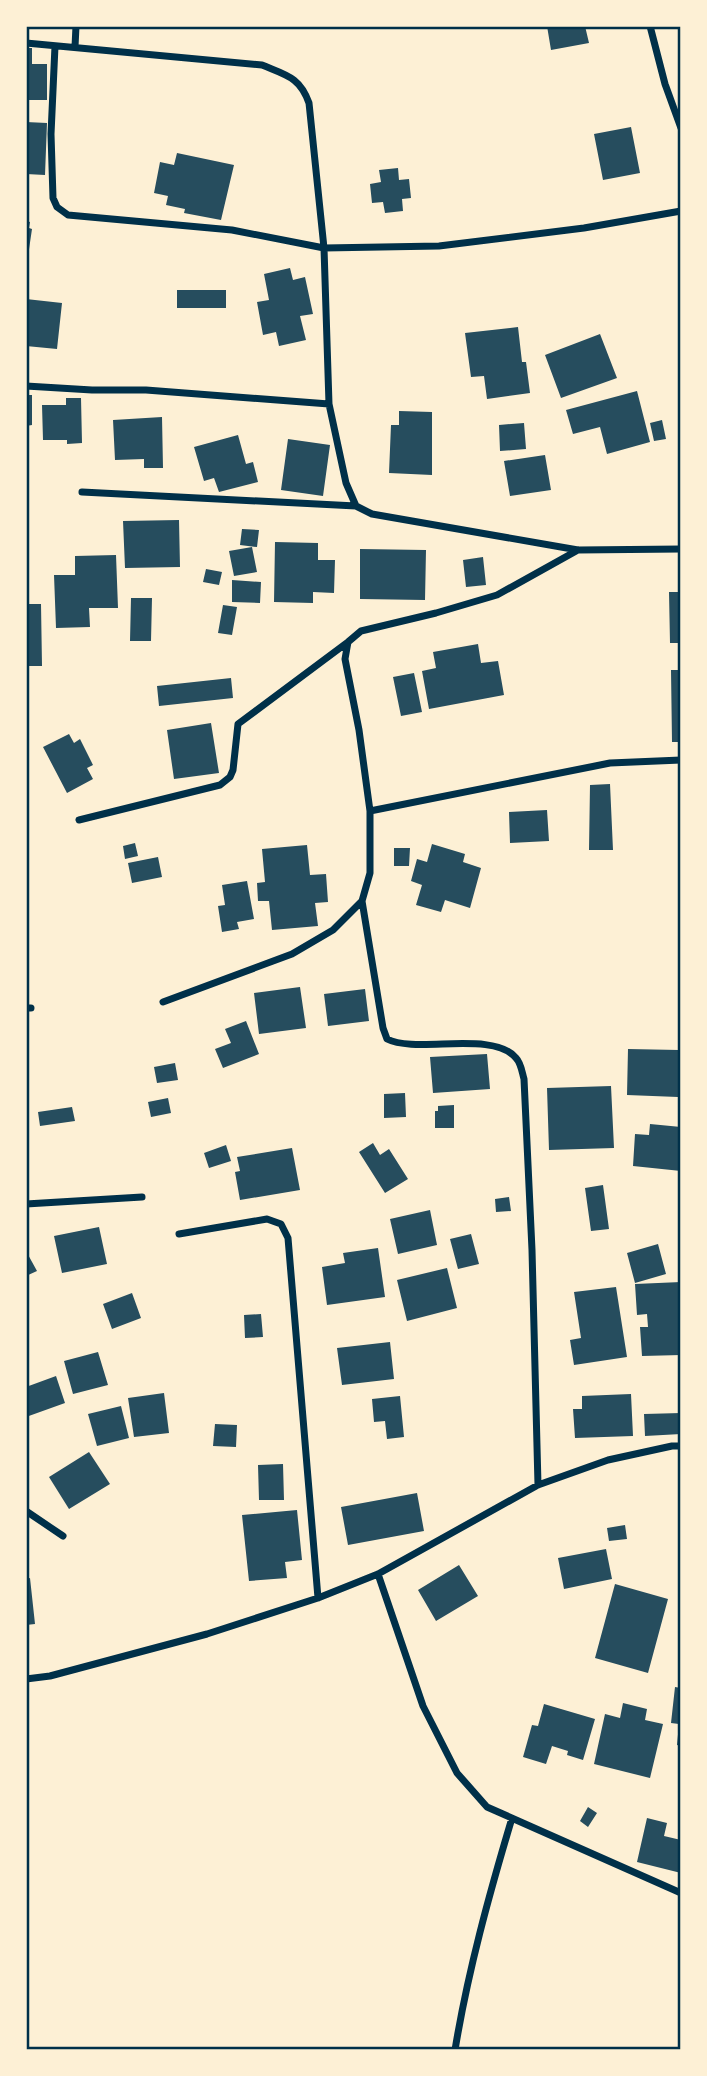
<svg xmlns="http://www.w3.org/2000/svg" width="707" height="2076" font-family="'Varela Round',sans-serif">
	<rect width="100%" height="100%" fill="#fdf0d5"/>
	<path fill="#264d5e" d="M 547,26 L 585,26 L 589,43 L 551,50 Z
		M 26,48 L 32,48 L 32,64 L 47,64 L 47,100 L 26,100 Z
		M 26,122 L 47,123 L 45,175 L 26,174 Z
		M 631,127 L 640,173 L 603,180 L 594,134 Z
		M 177,153 L 234,165 L 221,220 L 184,213 L 185,209 L 166,205 L 168,196 L 154,193 L 160,162 L 174,165 Z
		M 398,168 L 399,180 L 409,179 L 411,198 L 402,199 L 403,211 L 385,213 L 383,202 L 372,203 L 370,184 L 381,182 L 379,170 Z
		M 26,221 L 30,222 L 29,228 L 32,229 L 28,256 Z
		M 290,268 L 293,280 L 305,277 L 313,314 L 300,316 L 306,340 L 279,346 L 276,332 L 263,335 L 257,302 L 269,300 L 264,274 Z
		M 177,290 L 226,290 L 226,308 L 177,308 Z
		M 26,299 L 62,303 L 57,349 L 26,346 Z
		M 518,327 L 522,362 L 526,362 L 530,393 L 487,399 L 484,376 L 471,377 L 465,333 Z
		M 600,334 L 617,378 L 561,398 L 545,355 Z
		M 637,391 L 650,442 L 607,454 L 600,427 L 573,434 L 566,410 Z
		M 26,395 L 32,395 L 32,425 L 26,426 Z
		M 66,398 L 81,398 L 82,443 L 67,444 L 67,440 L 43,440 L 42,405 L 66,405 Z
		M 399,411 L 432,412 L 432,475 L 389,473 L 391,425 L 399,425 Z
		M 162,417 L 163,468 L 144,468 L 144,459 L 115,460 L 113,420 Z
		M 662,420 L 666,439 L 654,441 L 650,423 Z
		M 524,423 L 526,449 L 500,451 L 499,425 Z
		M 238,435 L 246,464 L 253,462 L 258,482 L 219,492 L 214,478 L 204,481 L 194,447 Z
		M 288,439 L 330,445 L 323,496 L 281,490 Z
		M 545,455 L 551,490 L 510,496 L 504,461 Z
		M 179,520 L 180,567 L 125,568 L 123,521 Z
		M 242,529 L 259,530 L 257,547 L 240,545 Z
		M 275,542 L 318,543 L 318,560 L 335,560 L 334,593 L 313,592 L 313,603 L 274,602 Z
		M 252,547 L 257,572 L 234,576 L 229,551 Z
		M 360,549 L 426,550 L 425,600 L 360,599 Z
		M 116,555 L 118,608 L 89,608 L 90,627 L 56,628 L 54,575 L 75,575 L 75,556 Z
		M 483,557 L 486,585 L 466,587 L 463,560 Z
		M 206,569 L 222,572 L 219,585 L 203,582 Z
		M 232,580 L 261,582 L 260,603 L 232,602 Z
		M 669,592 L 681,592 L 681,643 L 670,643 Z
		M 131,598 L 152,598 L 151,641 L 130,641 Z
		M 26,604 L 41,604 L 42,666 L 26,666 Z
		M 223,605 L 237,607 L 232,635 L 218,633 Z
		M 478,644 L 481,663 L 498,661 L 504,695 L 429,709 L 422,671 L 436,668 L 433,652 Z
		M 671,670 L 681,670 L 681,742 L 672,742 Z
		M 414,673 L 422,712 L 401,716 L 393,677 Z
		M 231,678 L 233,698 L 159,706 L 157,686 Z
		M 211,723 L 219,773 L 174,779 L 167,730 Z
		M 69,734 L 74,743 L 80,739 L 93,765 L 87,768 L 93,779 L 67,793 L 43,747 Z
		M 610,784 L 613,850 L 589,850 L 590,785 Z
		M 547,810 L 549,841 L 510,843 L 509,812 Z
		M 135,843 L 138,856 L 125,859 L 123,846 Z
		M 432,844 L 465,854 L 463,862 L 481,868 L 470,908 L 445,900 L 441,912 L 416,905 L 422,885 L 411,881 L 417,859 L 427,862 Z
		M 307,845 L 310,875 L 326,874 L 328,902 L 315,903 L 318,926 L 272,930 L 269,901 L 258,901 L 257,883 L 265,882 L 262,849 Z
		M 394,848 L 410,848 L 409,866 L 394,866 Z
		M 158,857 L 162,877 L 132,883 L 128,863 Z
		M 247,881 L 254,919 L 237,922 L 239,929 L 222,932 L 218,906 L 225,905 L 222,885 Z
		M 300,987 L 306,1028 L 259,1034 L 254,993 Z
		M 365,989 L 369,1021 L 328,1026 L 324,994 Z
		M 246,1021 L 259,1054 L 223,1068 L 215,1049 L 231,1043 L 225,1029 Z
		M 628,1049 L 679,1050 L 678,1097 L 627,1095 Z
		M 487,1054 L 490,1089 L 433,1093 L 430,1057 Z
		M 175,1063 L 178,1080 L 157,1083 L 154,1067 Z
		M 611,1086 L 614,1148 L 549,1150 L 547,1088 Z
		M 405,1093 L 406,1117 L 384,1118 L 384,1094 Z
		M 168,1098 L 171,1113 L 151,1117 L 148,1102 Z
		M 454,1105 L 454,1128 L 435,1128 L 435,1111 L 438,1111 L 438,1106 Z
		M 72,1107 L 75,1121 L 40,1126 L 38,1112 Z
		M 650,1124 L 681,1127 L 681,1171 L 633,1166 L 635,1134 L 649,1135 Z
		M 373,1143 L 380,1155 L 389,1149 L 408,1179 L 385,1193 L 359,1152 Z
		M 226,1145 L 231,1161 L 209,1168 L 204,1153 Z
		M 292,1148 L 300,1190 L 240,1200 L 235,1172 L 240,1171 L 237,1157 Z
		M 603,1185 L 609,1229 L 591,1231 L 585,1188 Z
		M 509,1197 L 511,1211 L 496,1212 L 495,1199 Z
		M 430,1210 L 437,1245 L 398,1254 L 390,1219 Z
		M 99,1227 L 107,1264 L 62,1273 L 54,1236 Z
		M 471,1234 L 479,1264 L 458,1269 L 450,1239 Z
		M 658,1244 L 666,1274 L 635,1283 L 627,1253 Z
		M 378,1248 L 385,1297 L 327,1305 L 322,1267 L 345,1263 L 343,1253 Z
		M 26,1251 L 37,1271 L 26,1276 Z
		M 447,1268 L 457,1308 L 407,1321 L 397,1280 Z
		M 681,1282 L 681,1355 L 642,1356 L 640,1327 L 648,1327 L 647,1314 L 637,1315 L 635,1284 Z
		M 616,1287 L 627,1357 L 574,1365 L 570,1340 L 581,1338 L 574,1292 Z
		M 132,1293 L 141,1318 L 112,1329 L 103,1304 Z
		M 261,1314 L 263,1337 L 245,1338 L 244,1315 Z
		M 390,1342 L 394,1379 L 342,1385 L 337,1348 Z
		M 98,1352 L 108,1385 L 73,1394 L 64,1361 Z
		M 56,1376 L 65,1403 L 26,1417 L 26,1387 Z
		M 164,1393 L 169,1433 L 134,1437 L 128,1398 Z
		M 631,1394 L 633,1436 L 575,1438 L 573,1409 L 582,1409 L 582,1396 Z
		M 400,1396 L 404,1437 L 387,1439 L 385,1421 L 374,1422 L 372,1399 Z
		M 121,1406 L 129,1438 L 97,1446 L 88,1414 Z
		M 681,1413 L 681,1434 L 645,1436 L 644,1414 Z
		M 215,1424 L 237,1425 L 236,1447 L 213,1446 Z
		M 89,1452 L 110,1484 L 69,1509 L 49,1477 Z
		M 283,1464 L 284,1500 L 259,1500 L 258,1465 Z
		M 417,1493 L 424,1531 L 348,1545 L 341,1507 Z
		M 297,1510 L 302,1560 L 285,1562 L 287,1578 L 249,1581 L 242,1515 Z
		M 625,1525 L 627,1539 L 609,1541 L 607,1528 Z
		M 606,1549 L 612,1579 L 564,1589 L 558,1558 Z
		M 459,1565 L 478,1596 L 436,1621 L 418,1590 Z
		M 30,1578 L 35,1624 L 26,1625 L 26,1579 Z
		M 615,1584 L 668,1599 L 648,1673 L 595,1658 Z
		M 675,1687 L 681,1688 L 681,1746 L 677,1745 L 679,1724 L 671,1723 Z
		M 623,1703 L 647,1709 L 645,1720 L 663,1724 L 650,1778 L 594,1764 L 605,1714 L 620,1718 Z
		M 544,1704 L 595,1719 L 583,1760 L 567,1755 L 568,1751 L 552,1746 L 546,1764 L 523,1757 L 532,1725 L 538,1726 Z
		M 588,1807 L 597,1813 L 588,1827 L 580,1821 Z
		M 647,1818 L 667,1823 L 664,1836 L 681,1840 L 681,1873 L 637,1862 Z"/>
	<g fill="none" stroke-linecap="round" stroke-linejoin="round">
		<path stroke="#003049" stroke-width="7" d="M 650,26 L 665,84 L 681,128
			M 26,43 L 262,65 C 286,75 300,77 309,103 L 324,248 L 329,404 L 346,483 L 356,506 L 372,514 L 578,550 L 681,549
			M 55,46 L 51,134 L 53,198 L 57,207 L 68,215 L 232,230 L 324,248 L 439,246 L 584,228 L 681,211
			M 75,47 L 76,26
			M 26,386 L 92,390 L 146,390 L 329,404
			M 82,492 L 356,506
			M 370,811 L 610,763 L 681,760
			M 79,820 L 220,785 L 230,777 L 233,770 L 238,724 L 348,642
			M 163,1002 L 292,954 L 333,930 L 362,901
			M 26,1008 L 31,1008
			M 26,1204 L 142,1197
			M 179,1234 L 267,1219 L 281,1224 L 288,1238 L 318,1598
			M 538,1485 L 532,1250 L 524,1079 C 522,1072 521,1063 516,1058 C 493,1030 416,1054 387,1039 L 383,1028 L 362,901 L 370,873 L 370,811 L 359,730 L 345,659 L 348,642 L 361,631 L 436,613 L 497,595 L 578,550
			M 26,1511 L 63,1536
			M 378,1574 L 423,1706 L 457,1773 L 487,1807 L 681,1893
			M 26,1679 L 50,1676 L 207,1634 L 318,1598 L 378,1574 L 538,1485 L 608,1460 L 672,1446 L 681,1446
			M 455,2050 C 468,1971 489,1895 512,1818"/>
	</g>
	<rect width="707" height="2076" fill="none" stroke="#fdf0d5" stroke-width="56"/>
	<rect x="28" y="28" width="651" height="2020" fill="none" stroke="#003049" stroke-width="2.5"/>
</svg>
